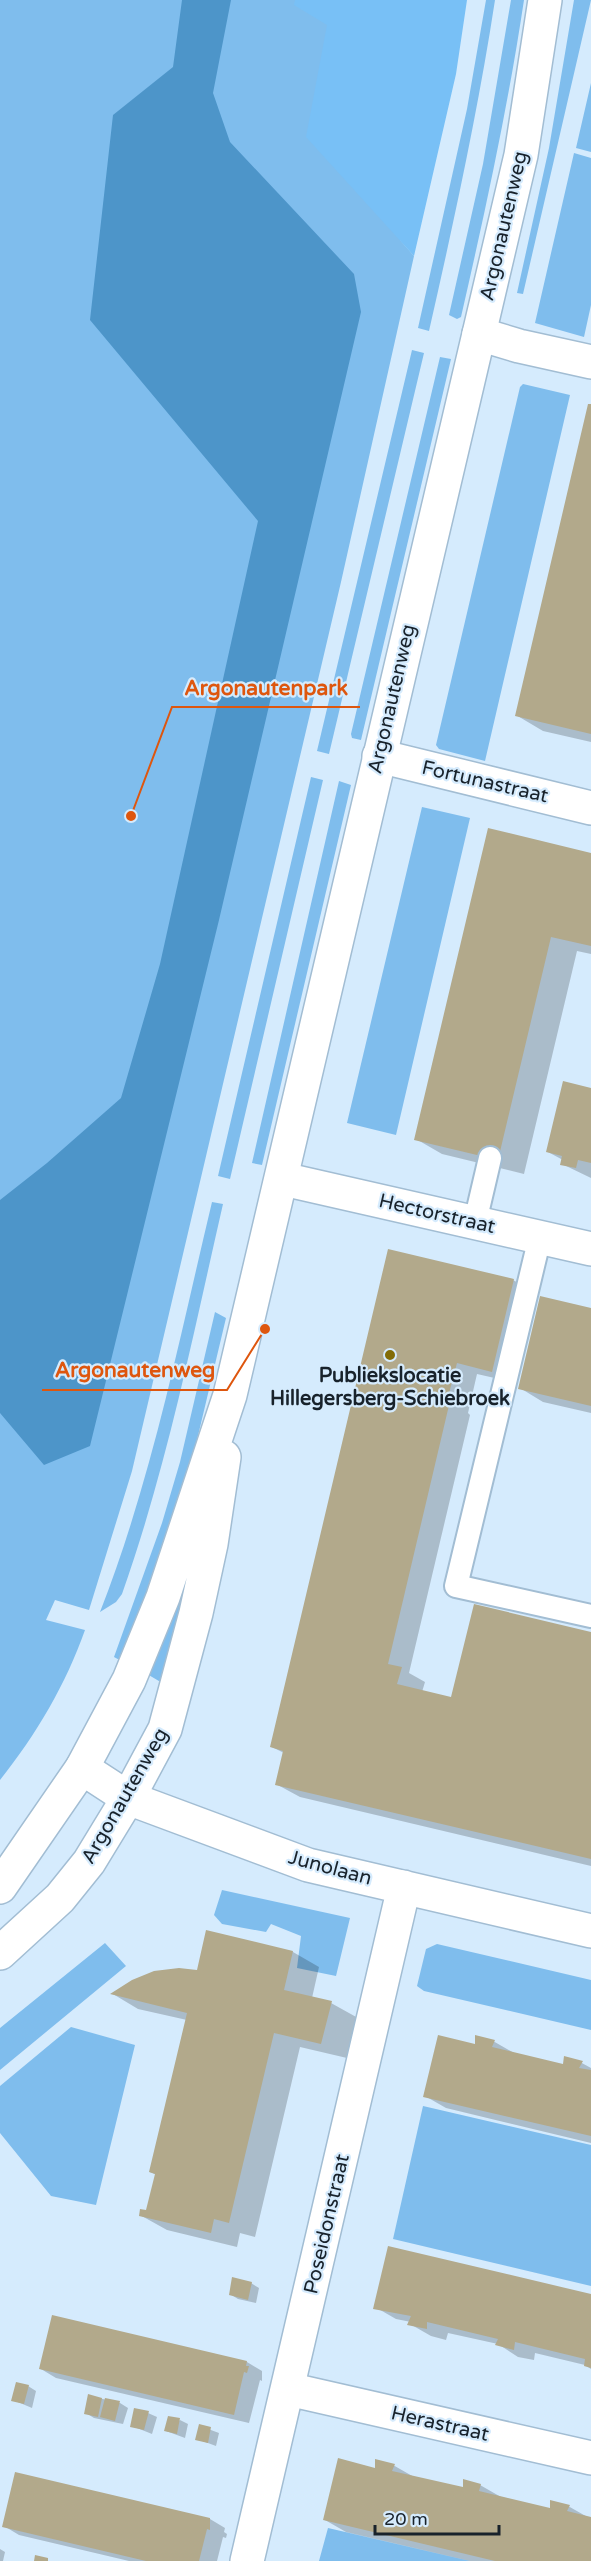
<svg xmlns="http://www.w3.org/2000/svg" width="591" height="2561" font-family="'Varela Round',sans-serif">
	<rect width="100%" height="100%" fill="#d5ebfd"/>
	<path fill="#7fbded" d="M 0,0 L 445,0 L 400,240 L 414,256 L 341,582 L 132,1471 L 89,1610 L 55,1600 L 46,1620 L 85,1630 C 66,1684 36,1735 0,1780 Z
		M 486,0 L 495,0 C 478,111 454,221 429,331 L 418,328 L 467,109 Z
		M 511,0 L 524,0 C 508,107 485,212 461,317 L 457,319 L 449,315 L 483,164 Z
		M 574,0 L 591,0 L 523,294 L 517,293 L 549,148 Z
		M 591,83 L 591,152 L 576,148 Z
		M 574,153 L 591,158 L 591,305 L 584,337 L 535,323 Z
		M 412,350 L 424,353 L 329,754 L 317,751 Z
		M 440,357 L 451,359 L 361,740 L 352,738 L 351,734 Z
		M 523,384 L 570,395 L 485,761 L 439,749 L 436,745 L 520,387 Z
		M 311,777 L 323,780 L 230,1179 L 218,1176 Z
		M 339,781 L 351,785 L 262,1165 L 252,1163 Z
		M 422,807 L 470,818 L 396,1135 L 347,1123 Z
		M 212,1202 L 223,1204 C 193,1335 167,1467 122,1594 L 116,1602 L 100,1612 C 152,1479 179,1340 212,1202 Z
		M 215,1312 L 226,1318 L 192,1461 L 125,1663 L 114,1657 L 162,1523 L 180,1462 Z
		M 190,1564 L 164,1684 L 147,1674 Z
		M 222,1890 L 350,1918 L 336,1976 L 297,1968 L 301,1936 L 271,1924 L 266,1932 L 222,1924 L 214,1915 Z
		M 105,1943 L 126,1966 L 0,2070 L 0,2028 Z
		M 437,1944 L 591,1980 L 591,2030 L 424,1991 L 417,1986 L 426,1949 Z
		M 71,2027 L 135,2045 L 96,2205 L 51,2196 L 0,2133 L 0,2086 Z
		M 423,2106 L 591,2145 L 591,2286 L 393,2239 Z
		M 328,2528 L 470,2561 L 319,2561 Z"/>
	<path fill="#78c0f6" d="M 295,0 L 467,0 L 456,74 L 414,256 L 306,137 L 327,25 L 294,5 Z"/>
	<path fill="#4d95c9" d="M 182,0 L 231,0 L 213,93 L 230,142 L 354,274 L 361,312 L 219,920 L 90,1446 L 44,1465 L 0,1413 L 0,1200 L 47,1163 L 121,1098 L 160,964 L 258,521 L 90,320 L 113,115 L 173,67 Z"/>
	<path fill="#0003" d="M 591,406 L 591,742 L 543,731 L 516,715 Z
		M 591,854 L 591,954 L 577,951 L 524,1174 L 442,1154 L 416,1139 Z
		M 591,1089 L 591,1178 L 562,1164 L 563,1160 L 548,1152 Z
		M 389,1251 L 513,1280 L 534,1292 L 512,1382 L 477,1374 L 468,1413 L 470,1415 L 409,1673 L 425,1682 L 422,1692 L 452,1699 L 591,1633 L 591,1866 L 300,1797 L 276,1784 L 284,1753 L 272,1747 Z
		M 591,1309 L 591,1413 L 543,1402 L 520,1388 Z
		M 293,1952 L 319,1967 L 312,1998 L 331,2003 L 358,2018 L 347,2058 L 300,2047 L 255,2237 L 240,2233 L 237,2247 L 167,2230 L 140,2215 L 147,2212 L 157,2175 L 150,2172 L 187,2020 L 138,2009 L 113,1994 L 198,1971 Z
		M 493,2041 L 514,2053 L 564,2066 L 580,2062 L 591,2068 L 591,2143 L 446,2108 L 425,2096 L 476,2046 Z
		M 251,2283 L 259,2288 L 256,2303 L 238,2299 L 230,2294 Z
		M 591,2296 L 591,2369 L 585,2365 L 535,2353 L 534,2360 L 518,2357 L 498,2344 L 448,2333 L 446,2340 L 431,2336 L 410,2324 L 411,2322 L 396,2319 L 375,2307 Z
		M 247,2362 L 262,2371 L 262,2381 L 260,2380 L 249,2423 L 56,2378 L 41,2369 Z
		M 28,2386 L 36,2391 L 32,2408 L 13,2400 Z
		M 90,2396 L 120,2403 L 128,2408 L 123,2424 L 94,2418 L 86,2413 Z
		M 148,2413 L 157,2417 L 152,2434 L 132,2426 Z
		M 180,2420 L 188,2424 L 185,2438 L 166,2431 Z
		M 200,2426 L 219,2433 L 216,2446 L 197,2439 Z
		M 393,2465 L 414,2477 L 464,2489 L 480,2485 L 501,2497 L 551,2510 L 568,2506 L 591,2519 L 591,2561 L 470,2561 L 346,2532 L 325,2520 L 376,2470 Z
		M 210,2519 L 225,2528 L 224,2532 L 227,2534 L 226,2538 L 223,2537 L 217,2561 L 129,2561 L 19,2535 L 4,2526 Z
		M 0,2549 L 5,2552 L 3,2561 L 0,2561 Z"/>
	<path fill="#b2a98b" d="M 588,404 L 591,404 L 591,734 L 515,716 Z
		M 488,828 L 591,853 L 591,946 L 551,937 L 498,1160 L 414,1140 Z
		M 563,1081 L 591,1088 L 591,1163 L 578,1160 L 576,1168 L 560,1165 L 562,1156 L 546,1152 Z
		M 388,1249 L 514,1279 L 492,1372 L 457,1363 L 447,1401 L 450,1401 L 388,1664 L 402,1667 L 397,1684 L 451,1697 L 474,1604 L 591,1632 L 591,1859 L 275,1785 L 283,1751 L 270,1747 Z
		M 540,1296 L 591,1308 L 591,1406 L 518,1389 Z
		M 206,1930 L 293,1951 L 284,1990 L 332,2001 L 321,2044 L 274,2033 L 229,2223 L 214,2219 L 211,2233 L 139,2216 L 140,2209 L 146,2210 L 155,2174 L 149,2172 L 187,2013 L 110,1994 L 132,1980 L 154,1971 L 179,1968 L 197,1970 Z
		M 438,2035 L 475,2044 L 475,2035 L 495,2040 L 492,2047 L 563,2064 L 564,2056 L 583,2061 L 579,2068 L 591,2070 L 591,2136 L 423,2097 Z
		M 388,2246 L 591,2294 L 591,2368 L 584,2366 L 585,2359 L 515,2342 L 514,2350 L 495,2345 L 498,2339 L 427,2322 L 427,2329 L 407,2325 L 411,2316 L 373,2309 Z
		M 232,2277 L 252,2282 L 248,2300 L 229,2295 Z
		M 52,2315 L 247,2361 L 246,2366 L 249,2366 L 247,2373 L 244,2372 L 234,2415 L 39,2369 Z
		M 16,2382 L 29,2385 L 24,2404 L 11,2401 Z
		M 88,2394 L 102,2398 L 98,2417 L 84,2414 Z
		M 105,2398 L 120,2401 L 115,2421 L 100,2417 Z
		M 134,2408 L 149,2411 L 144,2430 L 130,2427 Z
		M 168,2416 L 180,2418 L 177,2434 L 164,2431 Z
		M 199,2424 L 211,2427 L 208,2443 L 195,2440 Z
		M 338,2458 L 375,2468 L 375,2459 L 395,2464 L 392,2471 L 463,2487 L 463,2479 L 481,2484 L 479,2491 L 550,2508 L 550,2500 L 570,2505 L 567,2511 L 591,2517 L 591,2561 L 495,2561 L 323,2520 Z
		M 15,2472 L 210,2518 L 210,2530 L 207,2529 L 199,2561 L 146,2561 L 2,2527 Z
		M 35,2555 L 48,2558 L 48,2561 L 34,2561 Z"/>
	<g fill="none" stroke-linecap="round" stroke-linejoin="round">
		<defs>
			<path id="service" d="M 475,1222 L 490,1158
				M 540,1237 L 456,1586 L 591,1616"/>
			<path id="minor" d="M 479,334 L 519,346 L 591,362
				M 379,756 L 591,808
				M 283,1179 L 591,1249
				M 82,1768 L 128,1798 L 308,1865 L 591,1931
				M 288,2389 L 591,2458
				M 247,2561 L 404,1887"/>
			<path id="tertiary" d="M 0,1887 L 82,1768 L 129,1680 L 163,1597 L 230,1395 L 521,155 L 545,0
				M 0,1953 L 60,1898 L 89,1862 L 128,1798 L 165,1729 L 196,1613 L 211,1544 L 224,1457"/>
		</defs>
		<use href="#service" stroke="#a2bdd3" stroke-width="26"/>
		<use href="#minor" stroke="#a2bdd3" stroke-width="36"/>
		<use href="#tertiary" stroke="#a2bdd3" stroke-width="36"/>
		<use href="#service" stroke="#fff" stroke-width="22"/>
		<use href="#minor" stroke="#fff" stroke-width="33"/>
		<use href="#tertiary" stroke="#fff" stroke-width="33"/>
	</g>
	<circle fill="#826c07" stroke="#d5ebfd" stroke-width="2" cx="390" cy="1355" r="6"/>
	<g text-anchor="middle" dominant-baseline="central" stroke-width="4.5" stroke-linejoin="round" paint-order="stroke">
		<g font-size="20" fill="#18222b" stroke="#d5ebfd">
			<text transform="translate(504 226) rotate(-77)">Argonautenweg</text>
			<text transform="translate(392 699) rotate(-77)">Argonautenweg</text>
			<text transform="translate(485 782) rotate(13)">Fortunastraat</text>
			<text transform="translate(437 1214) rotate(13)">Hectorstraat</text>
			<text transform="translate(125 1796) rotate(-60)">Argonautenweg</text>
			<text transform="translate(330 1868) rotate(15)">Junolaan</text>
			<text transform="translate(327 2224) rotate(-77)">Poseidonstraat</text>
			<text transform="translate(440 2424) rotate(13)">Herastraat</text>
		</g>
		<g font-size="20" font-weight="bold" fill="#18222b" stroke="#d5ebfd">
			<text x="390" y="1376">Publiekslocatie<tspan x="390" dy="23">Hillegersberg-Schiebroek</tspan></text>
		</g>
	</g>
	<path fill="none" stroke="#de560e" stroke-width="2" d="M131 816L172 707H360M265 1329L227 1390H42"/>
	<g fill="#de560e" stroke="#d5ebfd" stroke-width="2">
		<circle cx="131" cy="816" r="6"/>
		<circle cx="265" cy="1329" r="6"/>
	</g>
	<g font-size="21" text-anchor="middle" font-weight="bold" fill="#de560e" stroke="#d5ebfd" stroke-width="4.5" stroke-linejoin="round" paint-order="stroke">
		<text x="266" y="695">Argonautenpark</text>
		<text x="135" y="1377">Argonautenweg</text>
	</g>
	<path d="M375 2525v9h124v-9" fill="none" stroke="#18222b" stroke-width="3"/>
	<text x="384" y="2525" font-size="18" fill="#18222b" stroke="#d5ebfd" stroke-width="4.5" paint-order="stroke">20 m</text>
</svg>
